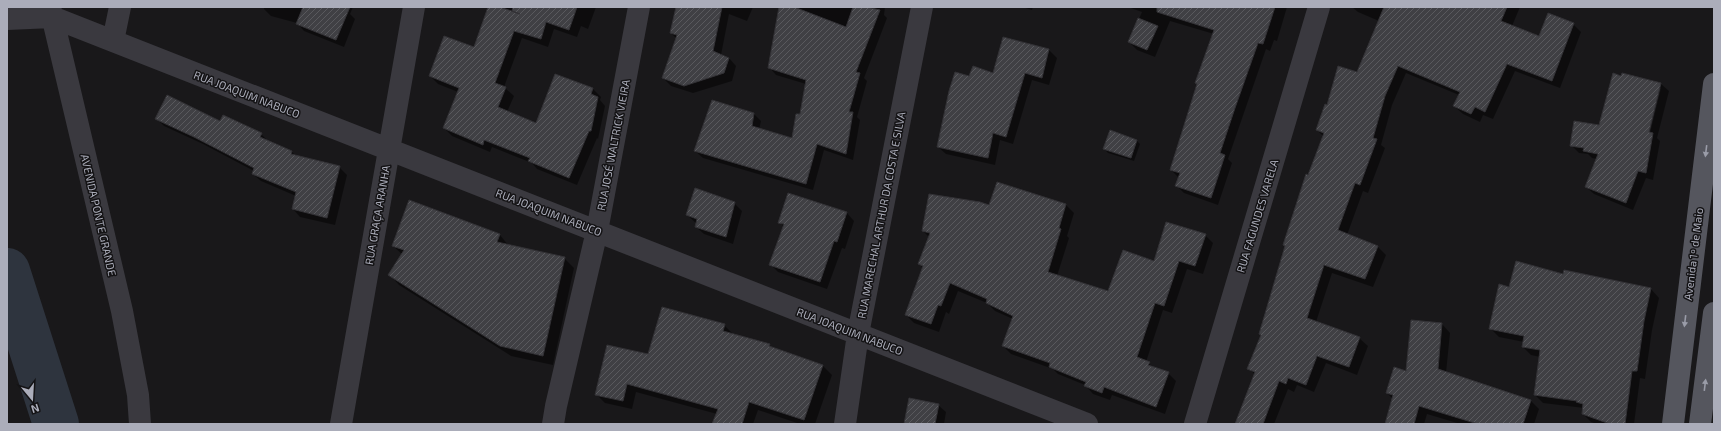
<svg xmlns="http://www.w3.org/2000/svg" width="1721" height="431" font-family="'Exo 2',sans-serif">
	<defs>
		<pattern id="building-hatch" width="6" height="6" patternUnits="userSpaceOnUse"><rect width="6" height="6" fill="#404044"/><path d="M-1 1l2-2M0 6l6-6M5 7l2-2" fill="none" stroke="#59595d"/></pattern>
	</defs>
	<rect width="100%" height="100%" fill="#19181a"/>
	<path fill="#0007" fill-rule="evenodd" d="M 264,7 L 353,7 L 350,14 L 355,19 L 344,47 L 304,31 L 297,23 L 271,16 L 264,9 Z
		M 489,7 L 596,7 L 588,29 L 581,26 L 577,37 L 554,29 L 548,47 L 522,38 L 504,87 L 514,96 L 507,112 L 537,124 L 556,75 L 593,89 L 601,97 L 600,100 L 605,106 L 598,139 L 597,138 L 577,185 L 537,169 L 532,163 L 492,147 L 490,152 L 452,136 L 444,128 L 458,92 L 438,84 L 430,76 L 475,48 Z
		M 677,7 L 753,7 L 747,21 L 729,14 L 721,55 L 729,58 L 736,66 L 732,81 L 693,93 L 671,86 L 663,78 L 677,39 L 671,33 Z
		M 780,7 L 885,7 L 884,15 L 887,18 L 864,78 L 867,81 L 857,117 L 860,120 L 853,160 L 824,150 L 813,190 L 703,158 L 695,151 L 754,114 L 761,121 L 759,130 L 792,139 L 801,115 L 806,84 L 776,75 L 769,67 Z
		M 1022,7 L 1033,7 L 1032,10 Z
		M 1128,7 L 1287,7 L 1277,41 L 1274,40 L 1270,51 L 1266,49 L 1228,159 L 1232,163 L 1218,205 L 1184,193 L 1177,186 L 1179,178 L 1171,170 L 1214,34 L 1170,21 L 1155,57 L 1137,50 L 1129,42 L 1142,12 Z
		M 1352,7 L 1520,7 L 1512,26 L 1539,37 L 1573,24 L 1581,32 L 1560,88 L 1515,71 L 1493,119 L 1483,115 L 1480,122 L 1463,114 L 1454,106 L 1459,95 L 1406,73 L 1392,105 L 1381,145 L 1385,148 L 1368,193 L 1363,191 L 1347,235 L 1378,247 L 1386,255 L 1373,287 L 1332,273 L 1316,322 L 1359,338 L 1368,346 L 1357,375 L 1326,363 L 1314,392 L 1297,385 L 1294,392 L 1288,389 L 1274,424 L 1236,424 L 1255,375 L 1249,368 L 1262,336 L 1309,176 L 1324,137 L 1317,130 L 1327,106 L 1357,73 L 1379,21 L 1358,12 Z
		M 1003,38 L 1049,50 L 1057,58 L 1049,85 L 1032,80 L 1013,144 L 1000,140 L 995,165 L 946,154 L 938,147 L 993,74 Z
		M 1623,74 L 1661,84 L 1669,91 L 1657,138 L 1660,141 L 1653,180 L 1646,178 L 1633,210 L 1594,194 L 1586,187 L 1597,159 L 1592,158 L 1588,154 L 1579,153 L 1571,145 L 1600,126 ZM 1659,88 L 1661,88 L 1649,137 L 1647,137 Z
		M 156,118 L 221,123 L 261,134 L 269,142 L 292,152 L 297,157 L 339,167 L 347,175 L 335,225 L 300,217 L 293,209 L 296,196 L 261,181 L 253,174 L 254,171 L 203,144 L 164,126 Z
		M 1137,141 L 1140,144 L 1134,161 L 1108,153 L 1104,149 Z
		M 997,183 L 1066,205 L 1074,213 L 1067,236 L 1069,238 L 1057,276 L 1108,292 L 1154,262 L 1205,235 L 1213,243 L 1203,274 L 1187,269 L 1172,313 L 1163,310 L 1146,362 L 1155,368 L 1168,373 L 1176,381 L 1165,414 L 1112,395 L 1110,400 L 1093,394 L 1085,385 L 1058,374 L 1053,369 L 1011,354 L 1003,346 L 1013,319 L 995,311 L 987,303 L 958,291 L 949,314 L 946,312 L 939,332 L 914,323 L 906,315 L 923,268 L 919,264 L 929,237 L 923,231 L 990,207 Z
		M 410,202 L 500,235 L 509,246 L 564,258 L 574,268 L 553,365 L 511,356 L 399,285 L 390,275 L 403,255 L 393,246 Z
		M 734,203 L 742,211 L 733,244 L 704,234 L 696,227 L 697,224 L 687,215 Z
		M 847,213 L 854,221 L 845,249 L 842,248 L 827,289 L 778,272 L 770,264 L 784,227 L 780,222 Z
		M 1564,271 L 1651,289 L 1659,298 L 1652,330 L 1645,379 L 1640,378 L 1634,424 L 1597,424 L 1591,422 L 1583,414 L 1584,408 L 1543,403 L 1535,395 L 1540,357 L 1531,355 L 1523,347 L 1524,342 L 1499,337 L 1490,328 L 1509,288 L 1564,275 Z
		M 1442,324 L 1450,333 L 1446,373 L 1531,401 L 1539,409 L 1534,424 L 1456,424 L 1457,423 L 1427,414 L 1424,424 L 1386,424 L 1393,399 L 1387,393 L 1407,372 Z
		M 724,325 L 733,334 L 769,345 L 773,349 L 823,366 L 832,375 L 815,424 L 800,424 L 758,410 L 753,424 L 713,424 L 717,414 L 636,392 L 632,409 L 605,403 L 596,394 L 649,355 Z
		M 938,405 L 946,412 L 944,424 L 905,424 Z"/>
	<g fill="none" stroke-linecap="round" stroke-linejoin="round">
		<path stroke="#2e343e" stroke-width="46" d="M 7,271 L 56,424"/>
	</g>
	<path fill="url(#building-hatch)" stroke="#333236" d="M 303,7 L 350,7 L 336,40 L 296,24 Z
		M 488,7 L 500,7 L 520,14 L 512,11 L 513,7 L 577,7 L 569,30 L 546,22 L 541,39 L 514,31 L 495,83 L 506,87 L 498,107 L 536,123 L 555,74 L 593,88 L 591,94 L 598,97 L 591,131 L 589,131 L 569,178 L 528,161 L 530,158 L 484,140 L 483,145 L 443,128 L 459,88 L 429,76 L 444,36 L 474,47 Z
		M 676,7 L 722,7 L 713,51 L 729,58 L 724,73 L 684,86 L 662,78 L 677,35 L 670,33 Z
		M 779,7 L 794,7 L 846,27 L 853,7 L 867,7 L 880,10 L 856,72 L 860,73 L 849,112 L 853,112 L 846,154 L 817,144 L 806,184 L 694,151 L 712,100 L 754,113 L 752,126 L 792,138 L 796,114 L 800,114 L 806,80 L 768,68 Z
		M 1157,7 L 1275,7 L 1263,44 L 1258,43 L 1235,108 L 1220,153 L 1225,155 L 1211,198 L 1175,186 L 1180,173 L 1170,170 L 1197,84 L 1195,83 L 1214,30 L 1157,12 Z
		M 1384,7 L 1507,7 L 1501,21 L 1539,36 L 1548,13 L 1574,23 L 1552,81 L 1507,64 L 1485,112 L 1475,107 L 1471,114 L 1453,106 L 1460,92 L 1398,66 L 1385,96 L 1373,138 L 1377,139 L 1360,185 L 1355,183 L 1338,230 L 1378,246 L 1365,279 L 1324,265 L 1307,318 L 1360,337 L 1349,367 L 1317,356 L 1306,385 L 1288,378 L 1286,384 L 1279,381 L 1263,424 L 1235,424 L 1255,372 L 1247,369 L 1261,335 L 1259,334 L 1285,246 L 1283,245 L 1306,174 L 1308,175 L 1324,133 L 1316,130 L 1325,104 L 1327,105 L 1338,66 L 1357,72 Z
		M 1138,18 L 1158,26 L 1147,50 L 1128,42 Z
		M 1003,37 L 1049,49 L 1042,78 L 1025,73 L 1006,137 L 993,133 L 988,158 L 937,147 L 949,91 L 955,72 L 969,76 L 973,66 L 993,73 Z
		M 1613,73 L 1621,76 L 1622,73 L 1661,83 L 1649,132 L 1653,133 L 1646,173 L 1638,171 L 1626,203 L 1585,187 L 1598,154 L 1583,151 L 1584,148 L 1570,146 L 1574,121 L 1599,125 Z
		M 167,95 L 220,121 L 223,115 L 262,133 L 260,137 L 292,151 L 291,154 L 340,166 L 327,218 L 292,209 L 296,192 L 252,174 L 254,168 L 194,137 L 155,119 Z
		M 1110,130 L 1137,140 L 1131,158 L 1103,149 Z
		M 997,182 L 1066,204 L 1059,228 L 1061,229 L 1048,272 L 1108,291 L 1123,250 L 1154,261 L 1166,222 L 1206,234 L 1195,266 L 1179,261 L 1164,306 L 1155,303 L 1137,357 L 1150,362 L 1148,365 L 1169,372 L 1156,407 L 1104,387 L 1102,393 L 1084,386 L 1086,382 L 1049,367 L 1050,363 L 1002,346 L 1013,316 L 986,303 L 987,299 L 950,283 L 941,306 L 938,305 L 931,324 L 905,315 L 923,266 L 918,264 L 930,233 L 922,231 L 929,194 L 980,202 L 989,205 Z
		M 695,188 L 735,202 L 726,237 L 695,227 L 697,219 L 686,215 Z
		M 788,193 L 847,212 L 837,242 L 834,241 L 820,282 L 769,265 L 784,224 L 778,223 Z
		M 409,200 L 500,234 L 497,242 L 565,257 L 543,356 L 500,346 L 388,275 L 404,250 L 392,246 Z
		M 1516,261 L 1563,274 L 1564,270 L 1651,288 L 1644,321 L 1637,371 L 1632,371 L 1625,424 L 1610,424 L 1582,414 L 1583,404 L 1576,402 L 1577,401 L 1534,395 L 1540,350 L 1522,347 L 1524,336 L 1489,329 L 1499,284 L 1509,287 Z
		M 662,307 L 725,324 L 723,331 L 770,344 L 769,346 L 823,365 L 804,420 L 749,402 L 742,424 L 712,424 L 718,409 L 627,384 L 623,401 L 595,395 L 607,345 L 648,354 Z
		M 1411,320 L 1442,323 L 1438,369 L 1531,400 L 1523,424 L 1478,424 L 1419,406 L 1414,424 L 1385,424 L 1393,395 L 1386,393 L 1394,367 L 1406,371 Z
		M 909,398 L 939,404 L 935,424 L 904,424 Z"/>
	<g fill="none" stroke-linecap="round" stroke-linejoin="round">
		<path stroke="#3a393f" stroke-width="22" d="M 50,7 L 122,311 L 138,395 L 140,424
			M 7,19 L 52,17 L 1087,424
			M 113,41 L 120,7
			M 341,424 L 414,7
			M 553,424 L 556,406 L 597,231 L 639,7
			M 845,424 L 858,334 L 922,7
			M 1195,424 L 1319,7"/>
		<path stroke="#55565e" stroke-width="22" d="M 1673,424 L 1714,84
			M 1700,424 L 1714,313"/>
	</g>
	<defs><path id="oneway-solid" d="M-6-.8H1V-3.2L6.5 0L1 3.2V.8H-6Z"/></defs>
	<g fill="#9a9ca8">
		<use href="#oneway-solid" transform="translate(1706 151) rotate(97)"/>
		<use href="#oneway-solid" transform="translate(1685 321) rotate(97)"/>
		<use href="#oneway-solid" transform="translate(1705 385) rotate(-83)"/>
	</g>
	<g text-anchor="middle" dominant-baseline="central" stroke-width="3" stroke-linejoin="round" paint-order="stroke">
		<g font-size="11" fill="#abadba" stroke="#141315">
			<text transform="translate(247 94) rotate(21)">RUA JOAQUIM NABUCO</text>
			<text transform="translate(613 145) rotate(-79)">RUA JOSÉ WALTRICK VIEIRA</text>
			<text transform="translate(549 212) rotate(21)">RUA JOAQUIM NABUCO</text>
			<text transform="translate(99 215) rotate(77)">AVENIDA PONTE GRANDE</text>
			<text transform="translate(377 215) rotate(-80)">RUA GRAÇA ARANHA</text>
			<text transform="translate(881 215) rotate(-79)">RUA MARECHAL ARTHUR DA COSTA E SILVA</text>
			<text transform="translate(1257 216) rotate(-73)">RUA FAGUNDES VARELA</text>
			<text transform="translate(1693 254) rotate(-83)">Avenida 1º de Maio</text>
			<text transform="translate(850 331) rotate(21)">RUA JOAQUIM NABUCO</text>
		</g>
	</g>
	<rect width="1721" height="431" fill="none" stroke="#abadba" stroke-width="16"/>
	<g transform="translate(32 399) rotate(162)" stroke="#141315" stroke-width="3" paint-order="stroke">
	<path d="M0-3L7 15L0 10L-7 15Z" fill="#abadba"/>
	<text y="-6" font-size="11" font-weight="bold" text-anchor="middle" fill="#abadba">N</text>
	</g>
</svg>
